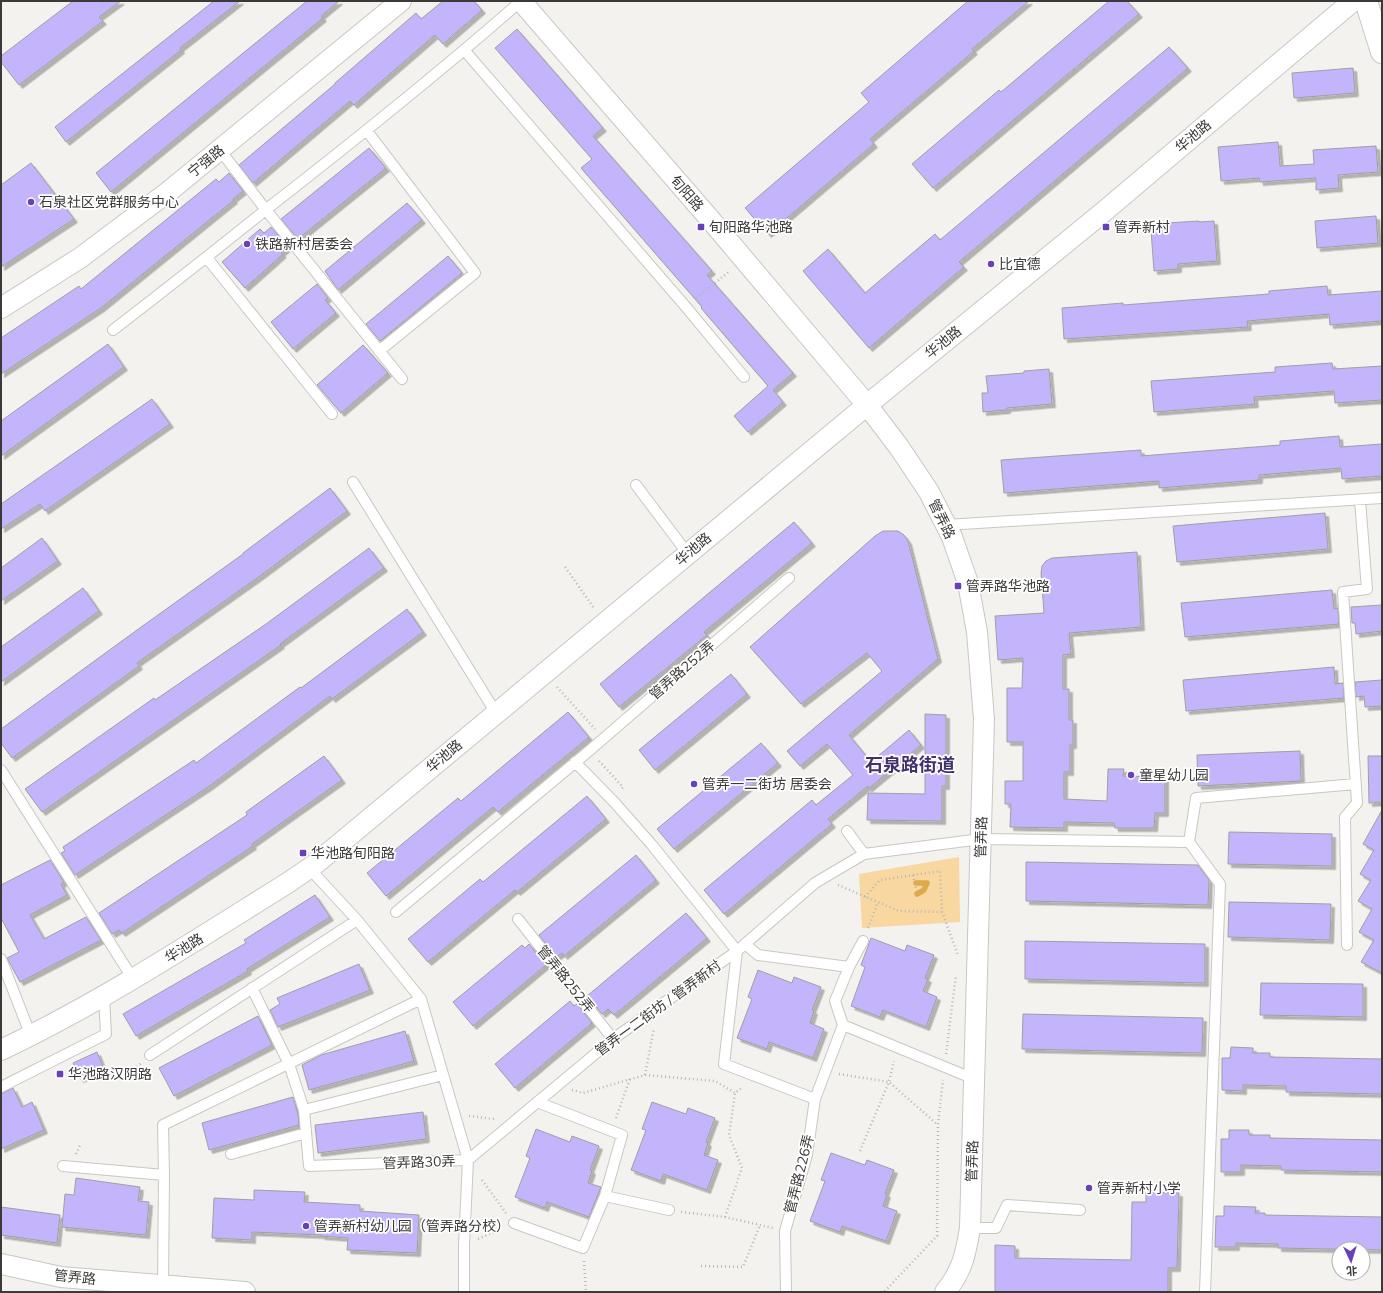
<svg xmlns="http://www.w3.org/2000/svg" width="1383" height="1293" font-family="Mulish,'Noto Sans SC',sans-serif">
	<defs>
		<filter id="shadow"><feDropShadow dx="3.5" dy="3.5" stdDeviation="0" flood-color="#0004"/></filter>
	</defs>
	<rect width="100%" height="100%" fill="#f4f2ee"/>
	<path fill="#f8d7a1" d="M 959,857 L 960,922 L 862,928 L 859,874 Z"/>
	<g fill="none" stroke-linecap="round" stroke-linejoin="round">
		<path stroke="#deaa4c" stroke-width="5.5" d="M 916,883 L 927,883 L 924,890 L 917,894"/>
	</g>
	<path fill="#c3b4fc" stroke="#a09fa3" filter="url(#shadow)" d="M 73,1 L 121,1 L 99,17 L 103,21 L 19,85 L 1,62 L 1,56 Z
		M 214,1 L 240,1 L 180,48 L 181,50 L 66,142 L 55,127 Z
		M 307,1 L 339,1 L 321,16 L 323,18 L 111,192 L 96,173 Z
		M 443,1 L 474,1 L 482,10 L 443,44 L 435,35 L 354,105 L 350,101 L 253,183 L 239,165 L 335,84 L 335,83 L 416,13 L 421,19 Z
		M 968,1 L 1029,1 L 972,49 L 974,51 L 870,139 L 874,144 L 768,234 L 745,208 L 869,102 L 861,93 Z
		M 1109,1 L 1127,1 L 1139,14 L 933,188 L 912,164 L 999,90 L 1001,92 Z
		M 517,29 L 603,128 L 593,136 L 712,271 L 707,275 L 793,373 L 773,390 L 783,402 L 748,432 L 734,416 L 768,386 L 701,308 L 702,307 L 581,168 L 592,159 L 495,48 Z
		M 1169,47 L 1188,68 L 959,262 L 964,267 L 869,348 L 803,271 L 828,249 L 865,293 L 935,234 L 940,240 Z
		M 1353,68 L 1355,93 L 1294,98 L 1292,73 Z
		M 1278,142 L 1280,166 L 1314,164 L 1313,150 L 1376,146 L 1378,172 L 1338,175 L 1339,188 L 1316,190 L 1316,178 L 1260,182 L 1259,178 L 1221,181 L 1218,147 Z
		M 369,148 L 386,168 L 298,239 L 281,219 Z
		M 31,163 L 74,219 L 1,267 L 1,185 Z
		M 229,173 L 243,191 L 233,199 L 234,200 L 101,308 L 1,374 L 1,338 L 79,286 L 81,289 L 216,179 L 219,182 Z
		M 407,203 L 422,220 L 338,290 L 325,271 Z
		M 1376,216 L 1378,243 L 1317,248 L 1315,221 Z
		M 1199,221 L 1199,222 L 1214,221 L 1217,261 L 1178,264 L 1178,269 L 1154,271 L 1151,230 L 1168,229 L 1167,223 Z
		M 271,227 L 288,247 L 281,253 L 283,254 L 245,288 L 222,262 L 260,229 L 264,233 Z
		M 448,256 L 462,273 L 380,341 L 366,324 Z
		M 317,284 L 328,298 L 325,300 L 336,313 L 293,349 L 271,322 Z
		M 1327,286 L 1328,295 L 1382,291 L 1382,321 L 1330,325 L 1329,314 L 1247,321 L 1248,327 L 1064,339 L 1062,308 L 1123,303 L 1123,305 L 1269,294 L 1269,291 Z
		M 108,344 L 124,367 L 1,456 L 1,421 Z
		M 363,345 L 388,373 L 341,413 L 317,385 Z
		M 1332,363 L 1333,369 L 1382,366 L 1382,400 L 1335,403 L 1334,391 L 1254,397 L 1255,404 L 1154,412 L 1151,381 L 1275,372 L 1275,367 Z
		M 1049,369 L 1052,404 L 1007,408 L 1007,410 L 983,412 L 982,393 L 988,393 L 986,376 L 1024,373 L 1024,371 Z
		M 152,399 L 170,424 L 45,511 L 40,504 L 1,529 L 1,504 Z
		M 1339,436 L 1340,447 L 1382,444 L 1382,476 L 1342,479 L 1341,468 L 1259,475 L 1259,480 L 1159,488 L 1159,481 L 1004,493 L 1001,460 L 1141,450 L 1141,456 L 1280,445 L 1280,441 Z
		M 330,488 L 347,511 L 260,576 L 137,663 L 139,666 L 12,758 L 1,743 L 1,729 L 137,630 L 243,554 L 243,553 Z
		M 1325,513 L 1328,549 L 1177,562 L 1173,526 Z
		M 794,522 L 812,543 L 704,632 L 707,635 L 619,707 L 600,684 Z
		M 883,531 L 898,531 L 904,535 L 908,541 L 938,659 L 849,735 L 871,762 L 909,730 L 921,745 L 868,789 L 868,786 L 828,819 L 832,824 L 724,914 L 704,890 L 812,800 L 816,805 L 853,775 L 827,744 L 800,766 L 787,751 L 882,671 L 867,653 L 801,704 L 750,647 L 875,536 Z
		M 42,538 L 58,561 L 1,601 L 1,568 Z
		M 369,548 L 384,568 L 280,644 L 281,645 L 42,812 L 25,789 L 154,698 L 155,700 L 266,624 Z
		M 1137,552 L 1141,627 L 1069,633 L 1071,654 L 1063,655 L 1063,689 L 1069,689 L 1069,720 L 1073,720 L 1073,745 L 1070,745 L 1070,772 L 1064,772 L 1064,799 L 1107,801 L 1108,769 L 1124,769 L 1123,776 L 1165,777 L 1165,813 L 1155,813 L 1154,828 L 1115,828 L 1114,823 L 1064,822 L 1064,828 L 1010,827 L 1011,804 L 1005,804 L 1005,781 L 1023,781 L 1023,742 L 1007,742 L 1007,688 L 1022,688 L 1023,658 L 998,660 L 995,616 L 1044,613 L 1041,573 L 1042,566 L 1046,561 L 1052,558 Z
		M 83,588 L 99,611 L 1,682 L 1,647 Z
		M 1332,590 L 1334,609 L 1338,608 L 1339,624 L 1185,637 L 1181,603 Z
		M 1382,605 L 1382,631 L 1356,634 L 1355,623 L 1352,623 L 1351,607 Z
		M 407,609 L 423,632 L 332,699 L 330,696 L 211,785 L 75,875 L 61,853 L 65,851 L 63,847 L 194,760 L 196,763 L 300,687 L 301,688 Z
		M 1334,667 L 1335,684 L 1343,683 L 1344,698 L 1186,711 L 1183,680 Z
		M 731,674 L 747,694 L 655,770 L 639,750 Z
		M 1382,680 L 1382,706 L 1365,707 L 1364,696 L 1356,697 L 1355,682 Z
		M 568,712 L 589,737 L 498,812 L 493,807 L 386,896 L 367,873 L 458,798 L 461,801 Z
		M 925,714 L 946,715 L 946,786 L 942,786 L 942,821 L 867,820 L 868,793 L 925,794 Z
		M 761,743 L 778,763 L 674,849 L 657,829 Z
		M 1300,751 L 1301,781 L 1198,786 L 1197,755 Z
		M 324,756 L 342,780 L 252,844 L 253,846 L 122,933 L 119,930 L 112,934 L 99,913 L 247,815 L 246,812 Z
		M 1368,756 L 1382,756 L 1382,802 L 1369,803 Z
		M 587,796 L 606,819 L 517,892 L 515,890 L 428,962 L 408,939 L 480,879 L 483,882 Z
		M 1382,810 L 1382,973 L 1361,962 L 1374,940 L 1359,932 L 1372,909 L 1358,901 L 1371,880 L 1360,874 L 1374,850 L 1363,844 Z
		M 1229,832 L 1332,834 L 1332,866 L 1228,864 Z
		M 636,855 L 656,880 L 564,956 L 562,953 L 556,957 L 539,935 Z
		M 50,860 L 64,882 L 61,884 L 67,895 L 30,915 L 44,939 L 86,917 L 101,940 L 20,982 L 7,958 L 19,952 L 1,918 L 1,885 Z
		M 1026,862 L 1198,865 L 1209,880 L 1208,905 L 1026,901 Z
		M 315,895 L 330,917 L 247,969 L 248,971 L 136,1036 L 123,1014 L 246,943 L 244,940 Z
		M 1229,902 L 1331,904 L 1330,940 L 1228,937 Z
		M 686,913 L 707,938 L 614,1015 L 608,1009 L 602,1014 L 587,996 Z
		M 871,938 L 905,951 L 907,945 L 934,955 L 925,978 L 928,979 L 923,991 L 937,997 L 926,1027 L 883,1010 L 880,1017 L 851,1006 L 865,967 L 861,965 Z
		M 1025,941 L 1205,944 L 1205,983 L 1025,979 Z
		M 529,944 L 546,965 L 473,1026 L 453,1002 L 522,945 L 525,948 Z
		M 359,964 L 370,990 L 278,1027 L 270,1010 L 280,1004 L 277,998 Z
		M 758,970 L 792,983 L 794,977 L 821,987 L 812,1010 L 814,1011 L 810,1023 L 824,1029 L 813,1058 L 769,1042 L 767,1049 L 737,1038 L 752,999 L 748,997 Z
		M 1261,983 L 1363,984 L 1363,1017 L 1260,1015 Z
		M 570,1001 L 574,1006 L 577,1004 L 592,1023 L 515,1088 L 495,1064 Z
		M 1023,1014 L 1203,1018 L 1202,1053 L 1022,1049 Z
		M 258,1016 L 272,1045 L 174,1096 L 159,1068 Z
		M 405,1031 L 414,1061 L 309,1090 L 302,1065 L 321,1055 Z
		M 1231,1047 L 1253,1048 L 1253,1053 L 1270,1053 L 1270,1057 L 1382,1059 L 1382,1094 L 1286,1092 L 1286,1086 L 1243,1085 L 1243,1091 L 1222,1090 L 1222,1058 L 1230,1058 Z
		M 97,1052 L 104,1069 L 80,1079 L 73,1063 Z
		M 13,1088 L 22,1107 L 32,1102 L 44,1130 L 1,1149 L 1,1094 Z
		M 293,1097 L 298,1114 L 299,1125 L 209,1150 L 202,1123 Z
		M 652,1102 L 686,1114 L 688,1108 L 715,1118 L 706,1142 L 708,1143 L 704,1155 L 718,1160 L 707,1190 L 663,1174 L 661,1181 L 631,1170 L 646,1130 L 642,1129 Z
		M 423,1112 L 426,1139 L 318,1153 L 315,1125 Z
		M 536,1129 L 570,1142 L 572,1136 L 599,1146 L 590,1170 L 592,1171 L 588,1183 L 601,1187 L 589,1217 L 547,1202 L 545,1208 L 515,1197 L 530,1158 L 526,1156 Z
		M 1229,1130 L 1249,1130 L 1249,1135 L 1270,1135 L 1270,1138 L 1382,1140 L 1382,1172 L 1281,1170 L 1281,1166 L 1241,1165 L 1241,1172 L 1221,1172 L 1221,1139 L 1229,1139 Z
		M 831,1153 L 865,1165 L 867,1160 L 894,1170 L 885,1193 L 887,1194 L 883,1206 L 897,1211 L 886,1241 L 842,1226 L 840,1232 L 810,1221 L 825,1181 L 821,1180 Z
		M 76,1178 L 140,1187 L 138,1201 L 149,1202 L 146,1235 L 62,1227 L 65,1194 L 74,1195 Z
		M 254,1190 L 305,1192 L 304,1202 L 360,1205 L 360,1211 L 419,1215 L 417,1253 L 347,1250 L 348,1238 L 321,1236 L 321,1235 L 252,1232 L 252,1240 L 212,1238 L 214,1198 L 254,1200 Z
		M 1146,1192 L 1179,1193 L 1177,1268 L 1168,1268 L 1168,1292 L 995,1292 L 995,1245 L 1015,1246 L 1015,1258 L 1131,1260 L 1132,1202 L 1146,1202 Z
		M 1224,1206 L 1256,1207 L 1255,1213 L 1265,1213 L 1265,1215 L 1382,1217 L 1382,1250 L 1278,1248 L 1278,1244 L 1236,1243 L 1236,1247 L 1215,1247 L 1216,1216 L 1224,1216 Z
		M 1,1207 L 60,1215 L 57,1243 L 1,1235 Z"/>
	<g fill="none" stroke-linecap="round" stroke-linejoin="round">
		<defs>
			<path id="lane" d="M 465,51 L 686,307 L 744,377
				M 367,131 L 475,273 L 379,351
				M 220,150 L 266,210 L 402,379
				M 207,258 L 332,414
				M 113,330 C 165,290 217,249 268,208 C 354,141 439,73 521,1
				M 353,482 L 496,713
				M 636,485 L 688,554
				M 946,525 L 1382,498
				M 575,762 L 615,803 L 652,845 L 737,951 L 724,1064 L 815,1099 L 807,1155 L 785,1231 L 786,1292
				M 1,770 L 133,979
				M 847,831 L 864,854
				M 1189,842 L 1220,884 L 1205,1292
				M 396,912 L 589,751 L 789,578
				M 518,919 L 613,1039
				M 745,944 L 758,955 L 849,967
				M 1347,945 L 1345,817 L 1357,803 L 1343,592 L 1367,589 L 1360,500
				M 1,959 L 31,1036
				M 252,988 L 289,1064 L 304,1110 L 309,1166 L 468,1160 L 421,999 L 357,920 L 309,868
				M 843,1025 L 835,1001 L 849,967 L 863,941
				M 150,1055 L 357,920
				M 1,1087 L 106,1034 L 104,997
				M 815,1099 L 843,1025 L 974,1079
				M 537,1102 L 622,1135 L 605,1196 L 669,1210
				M 304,1110 L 443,1075
				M 231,1154 L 306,1133
				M 63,1166 L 164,1175 L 163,1125 L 421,999
				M 514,1223 L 583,1248 L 605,1196
				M 970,1228 L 996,1228 L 1007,1205 L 1080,1210
				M 163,1285 L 164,1175
				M 464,1292 L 464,1245 L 468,1160 L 613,1039 L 737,951 L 815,883 L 864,854 L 981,839 L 1189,842 L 1196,798 L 1356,784"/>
			<path id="street" d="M 521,1 L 709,218 L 867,405 L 899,447 L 929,492 L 952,537 L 968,583 L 977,632 L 984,719 L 970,1228 C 966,1253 962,1272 945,1292
				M 1,308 L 80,258 L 168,192 L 401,1
				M 1,1050 C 100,1003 193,942 286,884 L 314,865 L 867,405 L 1101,214 L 1353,1
				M 1,1264 L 61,1277 L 245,1292"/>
			<path id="secondary" d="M 1366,1 L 1382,52"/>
		</defs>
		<use href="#lane" stroke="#c9c7c3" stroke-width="12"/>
		<use href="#street" stroke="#c9c7c3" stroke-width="22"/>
		<use href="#secondary" stroke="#c9c7c3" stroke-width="24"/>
		<path stroke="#b8b6b3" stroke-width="2.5" stroke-dasharray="1 3" stroke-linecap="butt" d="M 696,298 L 730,271
			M 565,567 L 594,608
			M 557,687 L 595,729
			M 599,761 L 623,787 L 621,790
			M 1369,803 L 1382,802
			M 913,875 L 917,892
			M 838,885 L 899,911 L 942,912
			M 865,897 L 880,880 L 940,871 L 942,912 L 958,955
			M 868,928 L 878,902
			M 946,1054 L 956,975
			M 839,1074 L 889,1082 L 938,1125
			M 645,1075 L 654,1028
			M 125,1078 L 141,1063
			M 572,1090 L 583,1093 L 645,1075 L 715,1081 L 735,1093
			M 469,1116 L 494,1119
			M 616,1118 L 630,1079
			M 860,1151 L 889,1082 L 894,1061
			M 76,1154 L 81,1143
			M 482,1180 L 506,1213
			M 681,1212 L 725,1217 L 773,1228
			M 725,1217 L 742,1168 L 729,1135 L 735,1093 L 743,1087
			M 478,1239 L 501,1229
			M 584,1261 L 586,1292
			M 701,1266 L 743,1267 L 760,1225
			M 718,1292 L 718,1291
			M 881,1292 L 884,1292 L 937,1236 L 938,1125 L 943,1080"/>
		<use href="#lane" stroke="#fff" stroke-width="10"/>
		<use href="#street" stroke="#fff" stroke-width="20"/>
		<use href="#secondary" stroke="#fff" stroke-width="22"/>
	</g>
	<g fill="#6840b9" stroke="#fff" stroke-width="1.5">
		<circle cx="31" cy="202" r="4"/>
		<rect x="697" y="223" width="8" height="8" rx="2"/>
		<rect x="1102" y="223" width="8" height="8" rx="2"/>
		<circle cx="247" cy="244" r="4"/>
		<circle cx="991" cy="264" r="4"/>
		<rect x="954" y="582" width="8" height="8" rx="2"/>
		<circle cx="1131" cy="775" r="4"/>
		<circle cx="694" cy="784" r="4"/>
		<rect x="299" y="849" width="8" height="8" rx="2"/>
		<rect x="56" y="1070" width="8" height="8" rx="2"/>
		<circle cx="1089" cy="1188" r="4"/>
		<circle cx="306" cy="1226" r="4"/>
	</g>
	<g text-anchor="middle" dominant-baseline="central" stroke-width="3.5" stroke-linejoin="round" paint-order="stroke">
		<g font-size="14" fill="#3b3a38" stroke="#fff">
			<text transform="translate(1193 136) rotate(-40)">华池路</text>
			<text transform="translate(206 161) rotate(-39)">宁强路</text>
			<text transform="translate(687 193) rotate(49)">旬阳路</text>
			<text transform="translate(943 342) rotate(-39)">华池路</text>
			<text transform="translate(942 519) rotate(64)">管弄路</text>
			<text transform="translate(693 549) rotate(-40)">华池路</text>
			<text transform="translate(682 670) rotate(-41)">管弄路252弄</text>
			<text transform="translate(444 756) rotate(-40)">华池路</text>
			<text transform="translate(981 837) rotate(-88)">管弄路</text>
			<text transform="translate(184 948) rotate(-32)">华池路</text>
			<text transform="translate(566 979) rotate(51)">管弄路252弄</text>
			<text transform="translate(658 1008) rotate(-36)">管弄一二街坊 / 管弄新村</text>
			<text transform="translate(972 1161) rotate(-88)">管弄路</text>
			<text transform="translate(419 1162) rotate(-2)">管弄路30弄</text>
			<text transform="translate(799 1174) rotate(-76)">管弄路226弄</text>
			<text transform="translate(75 1277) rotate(6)">管弄路</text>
		</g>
		<g font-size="14" fill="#3b3a38" stroke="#fff" text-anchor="start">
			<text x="39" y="202">石泉社区党群服务中心</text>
			<text x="709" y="227">旬阳路华池路</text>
			<text x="1114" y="227">管弄新村</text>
			<text x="255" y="244">铁路新村居委会</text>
			<text x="999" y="264">比宜德</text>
			<text x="966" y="586">管弄路华池路</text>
			<text x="1139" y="775">童星幼儿园</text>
			<text x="702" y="784">管弄一二街坊 居委会</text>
			<text x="311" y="853">华池路旬阳路</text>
			<text x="68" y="1074">华池路汉阴路</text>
			<text x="1097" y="1188">管弄新村小学</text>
			<text x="314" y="1226">管弄新村幼儿园（管弄路分校）</text>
		</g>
		<g font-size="18" font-weight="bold" fill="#42316d" stroke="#fff">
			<text x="910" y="764">石泉路街道</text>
		</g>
	</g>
	<rect width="1383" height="1293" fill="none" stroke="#3b3a38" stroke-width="4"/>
	<g transform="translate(1351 1261) rotate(176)"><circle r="19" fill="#ffffff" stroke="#b1b0af"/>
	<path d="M0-3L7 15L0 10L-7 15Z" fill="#6840b9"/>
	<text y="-6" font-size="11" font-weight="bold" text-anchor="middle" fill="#3b3a38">北</text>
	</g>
</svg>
